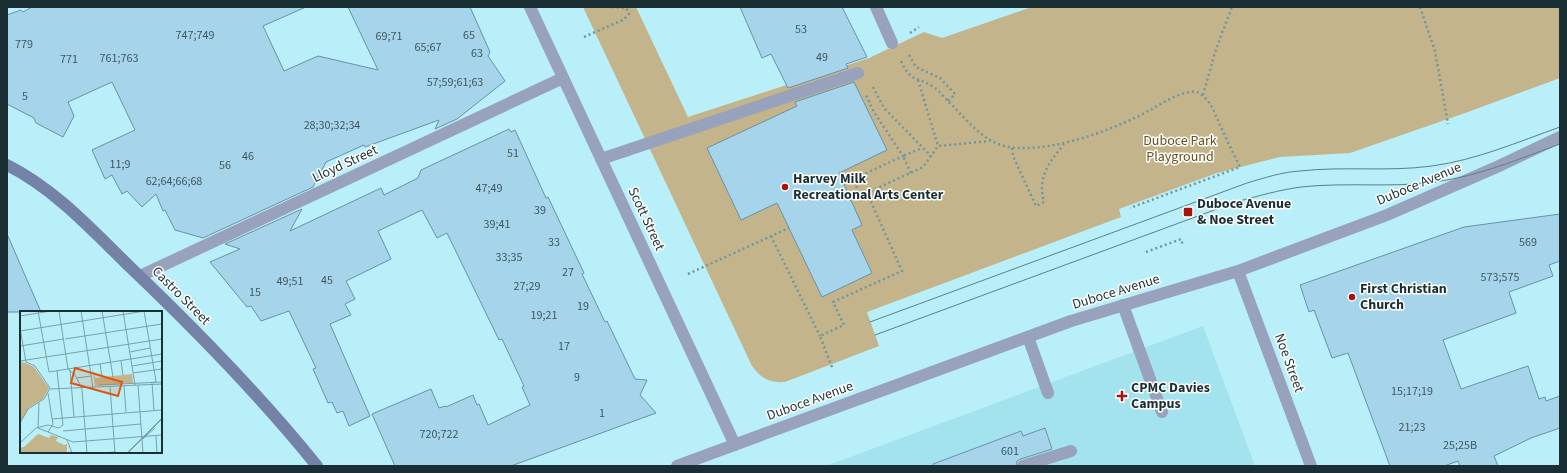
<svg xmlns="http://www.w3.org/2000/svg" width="1567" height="473" font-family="'Source Sans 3',sans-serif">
	<rect width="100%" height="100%" fill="#b8eff8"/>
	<path fill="#a3e3ee" d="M 1203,326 L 1255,466 L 826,466 Z"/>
	<path fill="#c4b48c" d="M 583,7 L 636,7 L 688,117 L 869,58 L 924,32 L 942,38 L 1032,7 L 1560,7 L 1560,78 L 1468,112 L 1350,153 L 1280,157 L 1217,173 L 1119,209 L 1121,217 L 867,312 L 879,346 L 785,382 C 769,383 762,379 752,366 Z"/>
	<path fill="#a6d4ea" stroke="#6792a7" d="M 32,7 L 306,7 L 263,26 L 284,71 L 318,56 L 378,70 L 348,7 L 470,7 L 490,52 L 488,56 L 505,81 L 457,119 L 435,129 L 439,120 L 365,147 L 364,145 L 326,162 L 313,187 L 203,238 L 175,230 L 165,210 L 163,211 L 156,194 L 142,207 L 127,191 L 122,194 L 112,175 L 105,179 L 92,150 L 135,130 L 112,82 L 68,102 L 74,116 L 63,137 L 36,123 L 34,118 L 7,104 L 7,15 L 21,10 L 23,12 Z
		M 740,7 L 842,7 L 867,57 L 846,64 L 848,68 L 788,88 L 771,54 L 762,58 Z
		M 854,82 L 887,150 L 839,173 L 862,225 L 852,230 L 872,273 L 822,297 L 777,203 L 741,220 L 707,148 L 797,106 L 795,102 Z
		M 509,129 L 511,132 L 515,130 L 546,198 L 548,197 L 584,273 L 582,274 L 605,322 L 607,321 L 635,379 L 647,380 L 640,395 L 656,413 L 511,466 L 395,466 L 372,414 L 431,389 L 439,408 L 445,406 L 446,407 L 473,395 L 477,405 L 479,404 L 488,425 L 530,405 L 522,387 L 524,386 L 502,339 L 499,340 L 447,233 L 437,238 L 422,210 L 378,231 L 391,259 L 346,281 L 355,299 L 345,304 L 351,315 L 330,324 L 370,416 L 349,426 L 343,411 L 337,413 L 332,402 L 328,403 L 313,369 L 316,368 L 289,311 L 261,321 L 251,306 L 247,307 L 210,262 L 240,249 L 225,244 L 302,209 L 290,231 L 381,188 L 384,195 L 418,178 L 421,170 Z
		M 1560,214 L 1560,261 L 1549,265 L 1553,276 L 1509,292 L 1516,313 L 1443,340 L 1461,389 L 1528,366 L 1539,399 L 1545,397 L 1546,401 L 1560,396 L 1560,428 L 1531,438 L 1494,456 L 1498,466 L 1460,466 L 1458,461 L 1444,466 L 1390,466 L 1348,353 L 1332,358 L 1314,310 L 1309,312 L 1300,285 L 1464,227 Z
		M 7,234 L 41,312 L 7,312 Z
		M 1045,428 L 1052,449 L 1021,459 L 1017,461 L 1016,466 L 934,466 L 933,464 L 1021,431 L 1023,436 Z"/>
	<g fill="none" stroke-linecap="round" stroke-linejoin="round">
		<path stroke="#6f979d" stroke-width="2.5" stroke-dasharray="2 3" stroke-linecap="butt" d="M 1420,7 L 1435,51 L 1448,124
			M 910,33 L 919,27
			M 584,37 L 623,20 L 629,14 L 626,8 L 607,7
			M 909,55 L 916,67 L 940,78 L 955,94 L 948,101
			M 901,61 C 911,84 919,76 935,88 C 940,92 944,97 948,101 C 961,114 974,130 990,140 C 1028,164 1117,129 1152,109 C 1162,103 1185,89 1197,92 C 1201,94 1206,98 1208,101 C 1213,108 1216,116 1219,123 C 1226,138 1233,153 1240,167 L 1130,208
			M 918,80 L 938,146
			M 873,87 L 884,108 L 931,156
			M 1203,95 L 1216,49 L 1232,7
			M 1012,148 L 1013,156 L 1036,206 L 1044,202 C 1037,177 1049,163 1064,144
			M 911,173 L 903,156 L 922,148
			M 843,184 L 903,156 L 874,112 L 865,93
			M 856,186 L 860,196
			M 850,200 L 867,193
			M 771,236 L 820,336
			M 1146,252 L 1181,239 L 1183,246
			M 688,274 L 789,228
			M 832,367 L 820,336 L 844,325 L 833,302 L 902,271 L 867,193 L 923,167 L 938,146 L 990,141"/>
		<path stroke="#98a2bc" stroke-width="12" d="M 601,159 L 858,73
			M 1123,305 L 1162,412
			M 1028,337 L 1048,393
			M 1023,466 L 1071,451"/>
		<path stroke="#98a2bc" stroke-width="12" d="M 530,7 L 735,445
			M 876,7 L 892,43
			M 1238,271 L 1311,466
			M 140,276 L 563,78
			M 677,466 L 1071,321 L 1238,271 L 1387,215 L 1499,166 L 1560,137"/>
		<path stroke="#7482a7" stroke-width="12" d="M 7,165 C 55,189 92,230 130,267 C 196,330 260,395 317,466"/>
		<path stroke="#5c8086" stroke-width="1" d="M 870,322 L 1247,183 C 1264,178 1282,172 1300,171 C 1344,166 1388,172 1432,166 C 1476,160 1518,142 1560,127
			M 875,335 L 1236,202 C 1258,196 1279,190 1301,187 C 1346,182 1391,188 1435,182 C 1479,176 1519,159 1560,144"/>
	</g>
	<g fill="#a7140f" stroke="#fff" stroke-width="1.5">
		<circle cx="785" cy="187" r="4"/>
		<rect x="1183" y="207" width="10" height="10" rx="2"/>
		<circle cx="1352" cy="297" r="4"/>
		<path d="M1120 390h4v4h4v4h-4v4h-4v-4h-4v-4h4z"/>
	</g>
	<g text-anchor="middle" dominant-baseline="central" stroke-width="3" stroke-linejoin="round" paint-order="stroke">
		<g font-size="12" fill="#3d5861">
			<text x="801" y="29">53</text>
			<text x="195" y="35">747;749</text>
			<text x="469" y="35">65</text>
			<text x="389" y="36">69;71</text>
			<text x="24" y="44">779</text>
			<text x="428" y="47">65;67</text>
			<text x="477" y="53">63</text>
			<text x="822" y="57">49</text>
			<text x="119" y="58">761;763</text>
			<text x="69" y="59">771</text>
			<text x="455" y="82">57;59;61;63</text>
			<text x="25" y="96">5</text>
			<text x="332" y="125">28;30;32;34</text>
			<text x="513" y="153">51</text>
			<text x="248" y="156">46</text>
			<text x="120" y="164">11;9</text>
			<text x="225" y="165">56</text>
			<text x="174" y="181">62;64;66;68</text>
			<text x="489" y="188">47;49</text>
			<text x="540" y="210">39</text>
			<text x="497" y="224">39;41</text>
			<text x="554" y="242">33</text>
			<text x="1528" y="242">569</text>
			<text x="509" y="257">33;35</text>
			<text x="568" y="272">27</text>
			<text x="1500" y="277">573;575</text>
			<text x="327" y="280">45</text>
			<text x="290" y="281">49;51</text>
			<text x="527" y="286">27;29</text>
			<text x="255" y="292">15</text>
			<text x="583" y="306">19</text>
			<text x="544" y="315">19;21</text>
			<text x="564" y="346">17</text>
			<text x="577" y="377">9</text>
			<text x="1412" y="391">15;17;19</text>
			<text x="602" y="413">1</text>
			<text x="1412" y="427">21;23</text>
			<text x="439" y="434">720;722</text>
			<text x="1460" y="445">25;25B</text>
			<text x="1010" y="451">601</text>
		</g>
		<g font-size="14" fill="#635120" stroke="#fff">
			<text x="1180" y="141">Duboce Park<tspan x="1180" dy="16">Playground</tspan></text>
		</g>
		<g font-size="14" fill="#1a2f33" stroke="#fff">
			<text transform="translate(345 164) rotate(-25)">Lloyd Street</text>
			<text transform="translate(1419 184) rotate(-23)">Duboce Avenue</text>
			<text transform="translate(646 219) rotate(65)">Scott Street</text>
			<text transform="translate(1116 292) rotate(-17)">Duboce Avenue</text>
			<text transform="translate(181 296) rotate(45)">Castro Street</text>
			<text transform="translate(1289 363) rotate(70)">Noe Street</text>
			<text transform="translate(810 401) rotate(-20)">Duboce Avenue</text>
		</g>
		<g font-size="14" font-weight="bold" fill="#1a2f33" stroke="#fff" text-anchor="start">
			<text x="793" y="179">Harvey Milk<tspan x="793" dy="16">Recreational Arts Center</tspan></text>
			<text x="1197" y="204">Duboce Avenue<tspan x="1197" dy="16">&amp; Noe Street</tspan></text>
			<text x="1360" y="289">First Christian<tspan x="1360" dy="16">Church</tspan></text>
			<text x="1131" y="388">CPMC Davies<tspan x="1131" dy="16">Campus</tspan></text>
		</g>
	</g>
	<g transform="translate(20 311)">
		<rect width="142" height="142" fill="#b8eff8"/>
		<path d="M 3,51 L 14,56 L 29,77 L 23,88 L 10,96 L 0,112 L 0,52 ZM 72,55 L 75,67 L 112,63 L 113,72 L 75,75 ZM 18,123 L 29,127 L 31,124 L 38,126 L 36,130 L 44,134 L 47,133 L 47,142 L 0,142 L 0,137 L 4,136 Z" fill="#c4b48c"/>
		<path fill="none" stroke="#79a2a9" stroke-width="1" d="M 18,0 L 29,61 L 142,43M 39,0 L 48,58 L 55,64 L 62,78 L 67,142M 61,0 L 73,77M 82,0 L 93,66M 103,0 L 115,74M 124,0 L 136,70 L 133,72M 0,5 L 31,0M 0,17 L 6,51 L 15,55 L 30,77 L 24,88 L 8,98 L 0,112M 0,20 L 125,0M 45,28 L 142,13M 0,35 L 44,28M 110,41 L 130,37M 0,50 L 142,28M 101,50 L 103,64M 80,53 L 82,66M 112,55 L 142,50M 50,59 L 54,106M 113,62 L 142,58M 57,67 L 71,65M 132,72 L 134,99M 79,74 L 142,71M 118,74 L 123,142M 104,75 L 106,101M 90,76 L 95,142M 30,78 L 142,73M 19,92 L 18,117 L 53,131 L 142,124M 32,108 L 142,99M 43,120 L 121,113M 28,121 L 33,113 L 28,82M 136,125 L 137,142M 123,128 L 135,117M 47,129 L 52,142M 0,132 L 16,117 L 28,114 L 39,117 L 43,114 L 37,60M 81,142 L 95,141M 107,142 L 142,107M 108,142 L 142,108"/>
		<path fill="#de570e" fill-opacity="0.15" stroke="#de570e" stroke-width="2" d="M 55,57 L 102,71 L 98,85 L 51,72 Z"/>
		<rect width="142" height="142" fill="none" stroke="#1a2f33" stroke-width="2"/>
	</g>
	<rect width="1567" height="473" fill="none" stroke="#1a2f33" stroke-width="16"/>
</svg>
